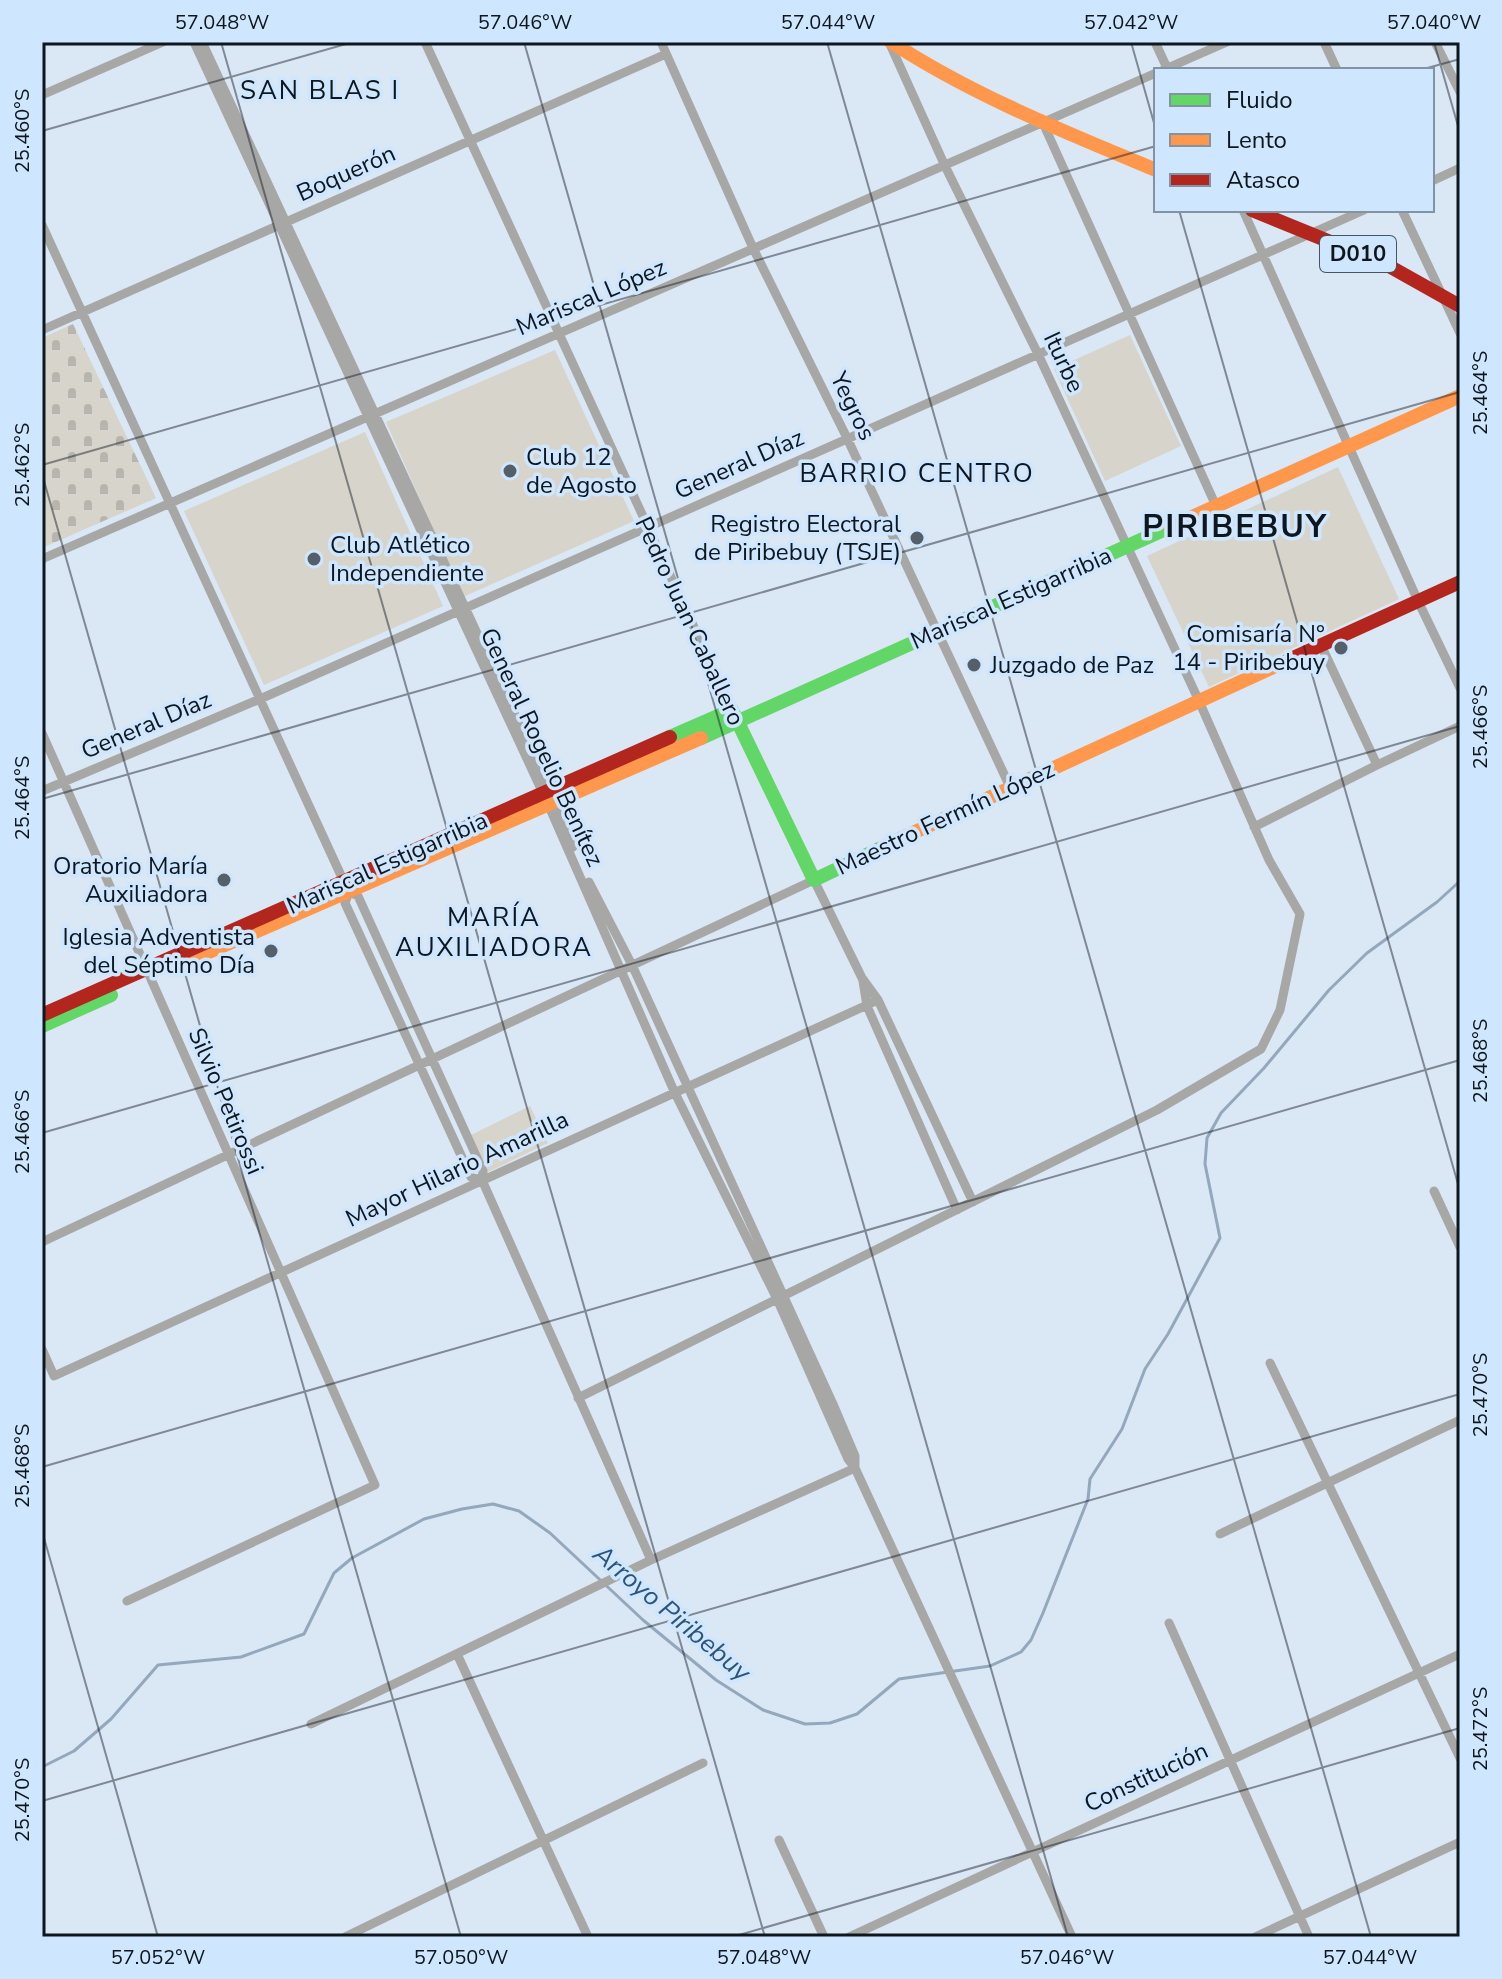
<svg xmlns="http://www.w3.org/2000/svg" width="1502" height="1979" font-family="'Nunito Sans',sans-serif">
	<defs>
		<pattern id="cemetery-stones" width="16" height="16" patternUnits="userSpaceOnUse" patternTransform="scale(2)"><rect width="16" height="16" fill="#d7d4cb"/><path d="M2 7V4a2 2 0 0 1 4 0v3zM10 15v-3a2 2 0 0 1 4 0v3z" fill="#b7b5ae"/></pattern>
	</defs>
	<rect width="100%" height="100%" fill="#dae7f4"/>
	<path fill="#d7d4cb" d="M 1130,335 L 1181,446 L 1105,481 L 1054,369 Z
		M 555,350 L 634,521 L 463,597 L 386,422 Z
		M 365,432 L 443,606 L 264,685 L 184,511 Z
		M 1338,467 L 1399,599 L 1209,687 L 1147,556 Z
		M 530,1106 L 548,1143 L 486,1173 L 469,1136 Z"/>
	<path fill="url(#cemetery-stones)" d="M 73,324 L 156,498 L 42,548 L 42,338 Z"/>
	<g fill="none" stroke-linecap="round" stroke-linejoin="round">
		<path stroke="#93a7bd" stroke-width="3" d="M 42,1767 L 74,1751 L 111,1719 L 158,1665 L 241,1657 L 304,1634 L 334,1573 L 352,1558 L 424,1519 L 462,1509 L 493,1504 L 519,1511 L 550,1533 L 643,1620 L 716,1680 L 763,1710 L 805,1724 L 830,1723 L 857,1714 L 899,1679 L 990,1666 L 1021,1652 L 1031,1640 L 1043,1613 L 1088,1499 L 1090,1479 L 1122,1429 L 1145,1369 L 1168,1334 L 1220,1238 L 1205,1164 L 1207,1138 L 1221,1113 L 1264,1068 L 1329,990 L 1367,953 L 1437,902 L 1460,881"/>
		<path stroke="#a7a7a6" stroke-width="9" d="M 194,42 L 548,804 L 674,1091 L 777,1299 L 848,1459 L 855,1468 L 1072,1937
			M 202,42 L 555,801 L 573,847
			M 425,42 L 732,710
			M 661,42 L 753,248 L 847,438 L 1010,787
			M 1155,42 L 1167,68
			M 1324,42 L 1337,70
			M 1435,42 L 1460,92
			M 1163,70 L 1227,42
			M 42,95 L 163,42
			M 1043,123 L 1216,506
			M 1432,181 L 1460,168
			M 1243,210 L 1418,601 L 1460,688
			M 1402,210 L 1460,333
			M 42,225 L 344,882 L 349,892 L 358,896 L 483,1171 L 482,1180 L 651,1560
			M 42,330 L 666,54
			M 42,559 L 1156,73
			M 1321,645 L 1377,765
			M 42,733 L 375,1485 L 127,1601
			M 42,791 L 260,699 L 1364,210
			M 1254,827 L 1377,765 L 1460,726
			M 589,882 L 632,965 L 833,1404 L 855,1456 L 855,1468
			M 349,892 L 345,903 L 471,1177 L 482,1180
			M 863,981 L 867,1006 L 957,1210
			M 1434,1191 L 1460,1247
			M 42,1242 L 814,880 L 862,978 L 878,1000 L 973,1202
			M 42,1349 L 54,1376 L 878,1000
			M 1270,1363 L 1460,1758
			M 578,1398 L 1157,1110 L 1261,1049 L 1280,1010 L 1300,914 L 1269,860 L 1199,701 L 1038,354 L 945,166 L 889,42
			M 1220,1534 L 1460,1420
			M 1169,1623 L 1309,1937
			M 457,1654 L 588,1937
			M 311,1724 L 651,1560 L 855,1468
			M 779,1840 L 824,1937
			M 345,1937 L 703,1763
			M 849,1937 L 1460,1654
			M 1255,1937 L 1460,1842"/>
		<path stroke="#63d668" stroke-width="14" d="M 670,737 L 732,710 L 814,880 L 904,837
			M 701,738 L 1170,527
			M 42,1026 L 111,995"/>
		<path stroke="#ff974d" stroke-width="14" d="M 891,42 C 974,96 1065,132 1156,170
			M 1170,527 L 1460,396
			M 904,837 L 1284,662
			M 181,964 L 701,738"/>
		<path stroke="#b3261e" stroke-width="14" d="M 1252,210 L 1387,265 L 1460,306
			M 1284,662 L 1460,582
			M 42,1015 L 670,737"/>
	</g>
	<path fill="none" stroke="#0e161e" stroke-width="2" stroke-opacity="0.45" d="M 221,42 L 765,1937M 524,42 L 1068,1937M 827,42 L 1371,1937M 1131,42 L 1156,130M 1434,42 L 1460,133M 1420,70 L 1460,59M 42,131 L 353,42M 1179,210 L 1460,1191M 42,465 L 1156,146M 42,474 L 461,1937M 42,799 L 1460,392M 42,1133 L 1460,726M 42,1467 L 1460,1060M 42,1531 L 158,1937M 42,1801 L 1460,1394M 732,1937 L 1460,1728"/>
	<g fill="#555f69" stroke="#cfe6ff" stroke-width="3">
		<circle cx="510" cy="471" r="8"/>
		<circle cx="917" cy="538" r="8"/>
		<circle cx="314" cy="559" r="8"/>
		<circle cx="1341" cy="648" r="8"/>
		<circle cx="974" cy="665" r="8"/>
		<circle cx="224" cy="880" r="8"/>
		<circle cx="271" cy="951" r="8"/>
	</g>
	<g text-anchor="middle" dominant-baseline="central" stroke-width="7" stroke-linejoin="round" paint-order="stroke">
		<rect fill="#cfe6ff" stroke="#485462" stroke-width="2" x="1320" y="236" width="76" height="36" rx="6"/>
		<g font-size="22" font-weight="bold" fill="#0e161e">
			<text x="1358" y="254">D010</text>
		</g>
		<g font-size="24" fill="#0e161e" stroke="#cfe6ff">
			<text transform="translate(346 173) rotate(-24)">Boquerón</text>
			<text transform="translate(591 297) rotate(-23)">Mariscal López</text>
			<text transform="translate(1064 362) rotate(65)">Iturbe</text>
			<text transform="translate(853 406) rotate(64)">Yegros</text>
			<text transform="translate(739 464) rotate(-24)">General Díaz</text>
			<text transform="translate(1011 598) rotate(-24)">Mariscal Estigarribia</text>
			<text transform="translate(690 621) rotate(65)">Pedro Juan Caballero</text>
			<text transform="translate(146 725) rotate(-23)">General Díaz</text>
			<text transform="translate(542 747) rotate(65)">General Rogelio Benítez</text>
			<text transform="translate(945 818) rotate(-25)">Maestro Fermín López</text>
			<text transform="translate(387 863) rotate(-24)">Mariscal Estigarribia</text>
			<text transform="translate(226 1101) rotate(67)">Silvio Petirossi</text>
			<text transform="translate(457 1169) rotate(-25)">Mayor Hilario Amarilla</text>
			<text transform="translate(1146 1777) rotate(-25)">Constitución</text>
		</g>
		<g font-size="24" fill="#0e161e" stroke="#cfe6ff" text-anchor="end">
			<text x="526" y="457" text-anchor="start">Club 12<tspan x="526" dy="28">de Agosto</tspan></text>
			<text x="901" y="524">Registro Electoral<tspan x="901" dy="28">de Piribebuy (TSJE)</tspan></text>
			<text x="330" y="545" text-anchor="start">Club Atlético<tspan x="330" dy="28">Independiente</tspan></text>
			<text x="1325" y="634">Comisaría N°<tspan x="1325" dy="28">14 - Piribebuy</tspan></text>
			<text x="990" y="665" text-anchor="start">Juzgado de Paz</text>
			<text x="208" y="866">Oratorio María<tspan x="208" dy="28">Auxiliadora</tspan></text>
			<text x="255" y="937">Iglesia Adventista<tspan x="255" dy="28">del Séptimo Día</tspan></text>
		</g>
		<g font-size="26" letter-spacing="2" fill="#0e161e" stroke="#cfe6ff">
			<text x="320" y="90">SAN BLAS I</text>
			<text x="917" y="473">BARRIO CENTRO</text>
			<text x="494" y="917">MARÍA<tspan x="494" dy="30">AUXILIADORA</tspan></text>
		</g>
		<g font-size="26" font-style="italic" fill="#2d5379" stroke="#cfe6ff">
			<text transform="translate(672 1613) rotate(40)">Arroyo Piribebuy</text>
		</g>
		<g font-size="32" font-weight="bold" letter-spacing="2" fill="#0e161e" stroke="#cfe6ff">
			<text x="1235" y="526">PIRIBEBUY</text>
		</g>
	</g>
	<rect width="1502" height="1979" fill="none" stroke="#cfe6ff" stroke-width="88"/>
	<rect x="1154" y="68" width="280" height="144" fill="#cfe6ff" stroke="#8293a5" stroke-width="2"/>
	<rect x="1170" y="94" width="40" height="12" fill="#63d668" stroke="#8293a5" stroke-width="2"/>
	<text x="1226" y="108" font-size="24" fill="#0e161e">Fluido</text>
	<rect x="1170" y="134" width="40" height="12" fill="#ff974d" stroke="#8293a5" stroke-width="2"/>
	<text x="1226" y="148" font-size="24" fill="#0e161e">Lento</text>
	<rect x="1170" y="174" width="40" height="12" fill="#b3261e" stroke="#8293a5" stroke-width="2"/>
	<text x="1226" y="188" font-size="24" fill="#0e161e">Atasco</text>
	<rect x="44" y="44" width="1414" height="1891" fill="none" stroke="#0e161e" stroke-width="3"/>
	<g font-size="20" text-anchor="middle" fill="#0e161e">
		<text x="222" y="29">57.048°W</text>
		<text x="525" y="29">57.046°W</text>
		<text x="828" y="29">57.044°W</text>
		<text x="1131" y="29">57.042°W</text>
		<text x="1434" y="29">57.040°W</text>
		<text transform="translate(22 131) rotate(-90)" y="7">25.460°S</text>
		<text transform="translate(1480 393) rotate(-90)" y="7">25.464°S</text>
		<text transform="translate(22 465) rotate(-90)" y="7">25.462°S</text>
		<text transform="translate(1480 727) rotate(-90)" y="7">25.466°S</text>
		<text transform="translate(22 798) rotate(-90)" y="7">25.464°S</text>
		<text transform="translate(1480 1061) rotate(-90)" y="7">25.468°S</text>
		<text transform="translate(22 1132) rotate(-90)" y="7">25.466°S</text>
		<text transform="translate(1480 1395) rotate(-90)" y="7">25.470°S</text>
		<text transform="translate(22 1466) rotate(-90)" y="7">25.468°S</text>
		<text transform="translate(1480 1729) rotate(-90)" y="7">25.472°S</text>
		<text transform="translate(22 1800) rotate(-90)" y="7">25.470°S</text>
		<text x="158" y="1964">57.052°W</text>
		<text x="461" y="1964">57.050°W</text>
		<text x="764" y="1964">57.048°W</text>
		<text x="1067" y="1964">57.046°W</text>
		<text x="1370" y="1964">57.044°W</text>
	</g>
</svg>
